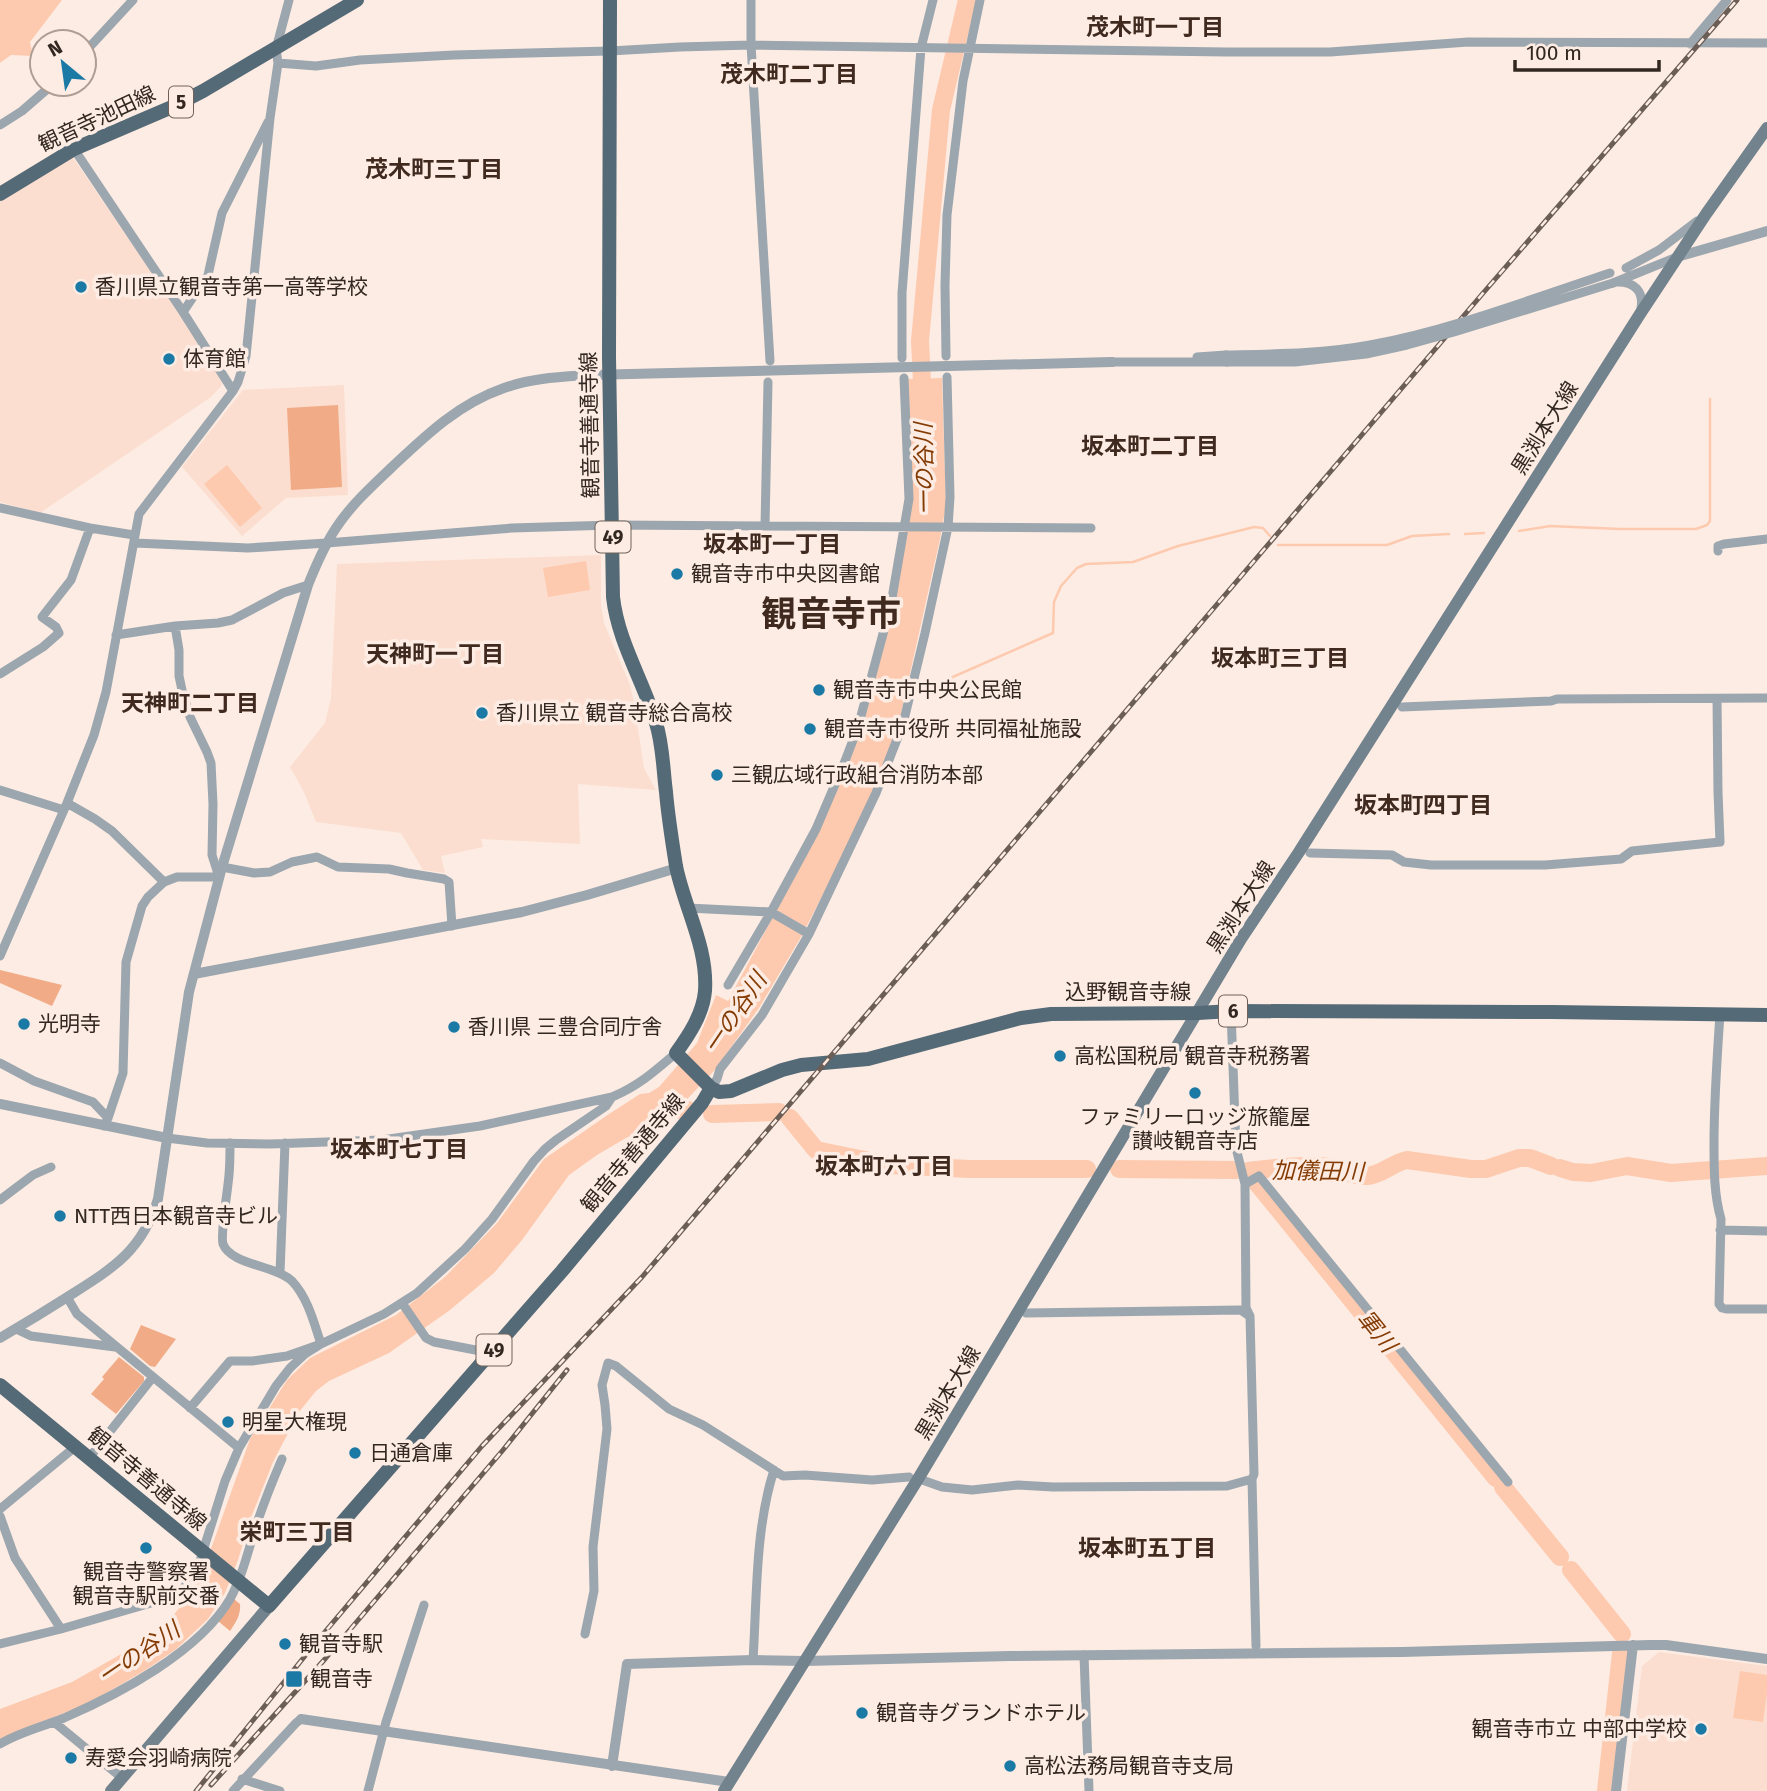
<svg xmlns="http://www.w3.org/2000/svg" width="1767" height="1791" font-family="'Fira Sans','Noto Sans JP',sans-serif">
	<rect width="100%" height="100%" fill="#fdece3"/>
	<path fill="#fbdecf" d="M 72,156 L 220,372 L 222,385 L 211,397 L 40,513 L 0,502 L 0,201 Z
		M 344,385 L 348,495 L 286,498 L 242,536 L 182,467 L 243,390 Z
		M 601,555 L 601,605 L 604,623 L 630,685 L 634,703 L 644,768 L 656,790 L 578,784 L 580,844 L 481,839 L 483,847 L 441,856 L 445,873 L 423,870 L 401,833 L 316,822 L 304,792 L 290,767 L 325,723 L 331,698 L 337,564 Z
		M 1659,1652 L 1767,1666 L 1767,1791 L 1627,1791 L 1642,1666 Z"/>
	<path fill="#f1ac87" d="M 338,405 L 342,487 L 291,490 L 287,408 Z
		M 0,970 L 62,985 L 52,1006 L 0,983 Z
		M 141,1325 L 176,1339 L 155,1367 L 150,1366 L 130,1349 Z
		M 119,1357 L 144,1377 L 144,1381 L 116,1414 L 91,1394 L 104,1379 L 102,1377 Z
		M 234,1599 L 240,1604 C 241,1615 236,1622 230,1631 L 218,1621 Z"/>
	<path fill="#fdcaaf" d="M 0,0 L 62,0 L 30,42 L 33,56 L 11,55 L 0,63 Z
		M 942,378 L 946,505 L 940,539 L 896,736 L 852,839 L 801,937 L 759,1008 L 714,1071 L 670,1117 L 626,1138 L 597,1155 L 569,1175 L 522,1240 L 494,1273 L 450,1310 L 389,1353 L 329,1381 L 316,1391 L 299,1412 L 273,1462 L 250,1520 L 238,1560 L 225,1593 L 208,1619 L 175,1650 L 144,1671 L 108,1692 L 77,1708 L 26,1728 L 0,1740 L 0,1709 L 72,1682 L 160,1632 L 191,1593 L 202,1574 L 250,1439 L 287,1380 L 310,1358 L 396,1315 L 445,1277 L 497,1223 L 544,1159 L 609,1114 L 640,1094 L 649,1093 L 659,1087 L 697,1043 L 716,995 L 728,1001 L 818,832 L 859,735 L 905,539 L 907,379 Z
		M 227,465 L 262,508 L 240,527 L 204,484 Z
		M 586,561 L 590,590 L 548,597 L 543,568 Z
		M 1740,1671 L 1767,1675 L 1767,1693 L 1763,1722 L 1733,1718 Z"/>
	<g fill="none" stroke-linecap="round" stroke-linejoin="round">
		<path stroke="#fdcaaf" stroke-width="2.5" d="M 1519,531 L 1550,526 L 1620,529 L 1696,529 L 1707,525 L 1710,521 L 1710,399
			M 1465,534 L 1484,533
			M 1278,545 L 1387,545 L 1412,536 L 1449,534
			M 914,694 L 1053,633 L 1054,602 L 1061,586 L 1077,568 L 1086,564 L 1133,562 L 1178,546 L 1254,527 L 1263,528 L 1270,536"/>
		<path stroke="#fdcaaf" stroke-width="18" d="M 923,402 L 920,341 L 941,110 L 967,0
			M 655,1109 L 688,1110
			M 712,1114 L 779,1112
			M 790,1118 L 816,1150 L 889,1165 L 970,1169 L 1087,1169
			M 1560,1168 L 1573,1172 L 1591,1173 L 1627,1166 L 1671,1173 L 1767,1166
			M 1119,1169 L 1236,1170
			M 1248,1171 C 1275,1168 1303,1164 1330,1167 C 1342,1169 1354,1177 1367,1176 C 1382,1175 1392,1163 1407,1160 L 1471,1169 L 1486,1169 L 1519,1158 L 1530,1158 L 1551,1166
			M 1257,1183 L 1496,1478
			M 1503,1487 L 1560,1557
			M 1571,1570 L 1622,1634
			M 1606,1791 L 1621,1653"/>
		<path stroke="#9ba6ae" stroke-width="9" d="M 751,0 L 751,45 L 770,361
			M 1690,44 L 1727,0
			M 84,53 L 133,0
			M 278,63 L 316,66 L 360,60 L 454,55 L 610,51 L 680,47 L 751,45 L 1226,52 L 1330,52 L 1468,42 L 1767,43
			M 0,125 L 22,111 L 53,84
			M 74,149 L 183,312 L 233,391
			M 1626,268 L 1659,250 L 1697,221
			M 1618,282 C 1634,282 1644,291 1641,308
			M 1613,283 L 1677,257
			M 183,312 L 208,275 L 222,213 L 268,122
			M 946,356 L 945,285 L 947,215 L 963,81 L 980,0
			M 1197,357 L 1226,355
			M 902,358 L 902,293 L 921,48 L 933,0
			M 1112,362 L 1227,362
			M 768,382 L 765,526 L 1091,528
			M 0,508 L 90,528 L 134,535
			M 135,543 L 248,548 L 327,543 L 512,528 L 613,525 L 765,526
			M 1718,551 L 1718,546 L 1724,544 L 1767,539
			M 116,635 L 175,626 L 218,623 L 232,620 L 283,593 L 308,585
			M 0,674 L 43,647 L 59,633 L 56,627 L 42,617 L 71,580 L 90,528
			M 1402,707 L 1551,701 L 1557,699 L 1767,698
			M 0,790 L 64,810
			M 67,803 L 95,819 L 112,831 L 164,882
			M 1310,853 L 1392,855 L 1404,862 L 1431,865 L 1545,865 L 1621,859 L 1632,851 L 1720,842 L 1718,792 L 1717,699
			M 222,867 L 254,873 L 270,872 L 292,862 L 317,857 L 338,867 L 389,869 L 407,873 L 444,879 L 449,882 L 452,926
			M 688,908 L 771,912 L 816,829 L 845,761 L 858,727 L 891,604 L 909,499 L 904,378
			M 0,956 L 67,803 L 94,735 L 106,692 L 139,514 L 233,391 L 238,382 L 246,356 L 270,118 L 278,63 L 276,49 L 289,0
			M 728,985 L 771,912 L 809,934
			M 1231,1011 L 1236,1148 L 1245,1184 L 1246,1308 L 1250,1316 L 1254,1474 L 1252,1479 L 1256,1646
			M 1720,1014 C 1717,1058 1714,1100 1714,1144 C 1714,1169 1714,1195 1721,1219 L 1719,1304 L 1722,1308 L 1726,1309 L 1767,1309
			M 0,1063 L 34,1081 L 93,1102 L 108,1118
			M 711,1088 L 717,1079 L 720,1069 L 762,1015 L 809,934 L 876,793 L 903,724 L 925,633 L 948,527 L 950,497 L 947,377
			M 104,1126 L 108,1118 L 123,1073 L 126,962 L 142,906 L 148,897 L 164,882 L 177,877 L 219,877 L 212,855 L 213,804 L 211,763 L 207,752 L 190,717 L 182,690 L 179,676 L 179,650 L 175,626
			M 167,1138 L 207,1143 L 270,1144 L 382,1140 L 480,1126 L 612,1097 C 638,1086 654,1072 676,1053
			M 1245,1184 L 1259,1176 L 1508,1482
			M 0,1200 L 33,1175 L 51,1167
			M 1720,1230 L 1767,1231
			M 280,1273 L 285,1143
			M 67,1297 L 77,1314 L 239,1448
			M 402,1303 L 426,1338 L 434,1342 L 491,1353
			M 1026,1313 L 1241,1310 L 1248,1315
			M 16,1329 L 31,1336 L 115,1347
			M 190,1408 L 230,1361 L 252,1361 L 287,1356 L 321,1344 C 314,1323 308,1298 292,1281 C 275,1265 231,1265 223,1244 C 220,1235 228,1189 229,1175 C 230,1165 230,1154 230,1143
			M 89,1458 L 153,1377
			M 925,1481 L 942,1487 L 972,1490 L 1018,1485 L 1053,1487 L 1227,1486 L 1252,1479
			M 0,1509 L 75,1447
			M 0,1516 L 15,1558 L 61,1629
			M 585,1634 L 594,1591 L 593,1547 L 607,1429 L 605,1405 L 602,1385 L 608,1363 L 616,1366 L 669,1409 L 703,1425 L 783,1476 L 805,1475 L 872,1480 L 909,1477
			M 0,1644 L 61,1629 L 158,1601 L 183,1589 L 198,1567 L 225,1481 L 239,1448 L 276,1386 L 290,1368 L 305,1354 L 321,1344 L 384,1314 L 417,1293 L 465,1249 L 492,1219 L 534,1161 L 545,1149 L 556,1140 L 606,1106 L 612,1097
			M 1084,1655 L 1089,1791
			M 753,1660 C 757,1598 755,1529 774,1470
			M 54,1722 L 122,1778
			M 0,1744 C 20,1732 42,1727 64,1718 C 119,1694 199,1652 230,1599 C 242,1577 248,1552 255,1529 C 263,1505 272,1482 282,1459
			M 242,1779 L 280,1791
			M 233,1791 L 296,1723 L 301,1719
			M 368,1791 L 386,1722 L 424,1605"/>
		<path stroke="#9ba6ae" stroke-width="10" d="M 1677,257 L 1767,231
			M 194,974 L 522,912 L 587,895 L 677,868
			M 0,1104 L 167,1138
			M 0,1338 C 24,1324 47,1310 69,1296 C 113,1268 142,1251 158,1199 L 189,992 L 222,867 L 308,585 C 316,565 324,546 336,528 C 351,505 372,486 391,468 C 426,435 458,404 504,388 C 532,378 560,377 589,375 L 1112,362
			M 301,1719 L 729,1782
			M 612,1766 L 627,1664 L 753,1660 L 805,1661 L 1010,1656 L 1402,1652 L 1650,1645 L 1666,1645 L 1767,1659
			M 1616,1791 L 1633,1645"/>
		<path stroke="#72838e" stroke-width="12" d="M 111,1791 L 269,1606
			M 724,1791 L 918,1479 L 1241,939 L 1299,852 L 1640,314 L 1706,214 L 1767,128"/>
		<path stroke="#556a77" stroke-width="14" d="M 610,0 L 609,357 L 613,597 C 618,642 643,680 656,723 C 663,745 663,769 666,792 C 668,816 672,841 676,866 C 684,907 708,947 705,991 C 703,1014 689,1035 676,1053 L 711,1088 L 719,1092 L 731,1091 L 782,1070 L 801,1065 L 868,1059 L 1021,1018 L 1051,1014 L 1198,1013 L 1231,1011 L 1552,1012 L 1767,1015
			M 0,194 L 74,149 L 172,107 L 203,91 L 357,0
			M 0,1385 L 269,1606 L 562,1271 L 702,1103 L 711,1088"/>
		<defs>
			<path id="rail" d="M 211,1785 L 325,1659 L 503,1450 L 567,1370
				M 196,1791 L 313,1646 L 482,1446 L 642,1277 L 1484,292 L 1737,0"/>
		</defs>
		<use href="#rail" stroke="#6b5e57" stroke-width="5"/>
		<use href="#rail" stroke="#fdece3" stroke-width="2.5" stroke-dasharray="8" stroke-linecap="butt"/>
		<path stroke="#9ba6ae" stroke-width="9" d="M 1226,355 C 1274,354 1322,354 1370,345 C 1451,330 1531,299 1610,273
			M 1227,362 L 1295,362 L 1366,354 L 1407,345 L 1454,332 L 1613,283"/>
	</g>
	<g fill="#1b79a6" stroke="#fdece3" stroke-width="2.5">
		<circle cx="81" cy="287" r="7"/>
		<circle cx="169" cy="359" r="7"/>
		<circle cx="677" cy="574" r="7"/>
		<circle cx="819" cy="690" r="7"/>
		<circle cx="482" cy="713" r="7"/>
		<circle cx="810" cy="729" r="7"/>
		<circle cx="717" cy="775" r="7"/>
		<circle cx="24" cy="1024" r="7"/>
		<circle cx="454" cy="1027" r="7"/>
		<circle cx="1060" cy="1056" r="7"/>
		<circle cx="1195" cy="1093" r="7"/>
		<circle cx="60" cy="1216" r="7"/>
		<circle cx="228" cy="1422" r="7"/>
		<circle cx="355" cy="1453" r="7"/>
		<circle cx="146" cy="1548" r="7"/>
		<circle cx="285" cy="1644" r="7"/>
		<rect x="285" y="1670" width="18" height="18" rx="3.5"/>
		<circle cx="862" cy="1713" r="7"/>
		<circle cx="1701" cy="1729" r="7"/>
		<circle cx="71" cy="1758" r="7"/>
		<circle cx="1010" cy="1766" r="7"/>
	</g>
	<g text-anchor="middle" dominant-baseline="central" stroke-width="7" stroke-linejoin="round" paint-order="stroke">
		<g fill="#fdece3" stroke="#6f625b" stroke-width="2">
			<rect x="169" y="86.5" width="24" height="31" rx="5"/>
			<rect x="595.5" y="521.5" width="35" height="31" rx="5"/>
			<rect x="1219" y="995.5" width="28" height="31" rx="5"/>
			<rect x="476.5" y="1334.5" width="35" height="31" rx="5"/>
		</g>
		<g font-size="19" font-weight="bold" fill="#322721">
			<text x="181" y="102">5</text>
			<text x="613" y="537">49</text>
			<text x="1233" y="1011">6</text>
			<text x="494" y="1350">49</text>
		</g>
		<g font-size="21" fill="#322721" stroke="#fdece3">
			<text transform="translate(97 119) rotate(-25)">観音寺池田線</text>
			<text transform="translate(590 425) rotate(-91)">観音寺善通寺線</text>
			<text transform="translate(1545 428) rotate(-58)">黒渕本大線</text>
			<text transform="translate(1241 907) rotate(-57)">黒渕本大線</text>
			<text x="1128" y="992">込野観音寺線</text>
			<text transform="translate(633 1153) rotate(-50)">観音寺善通寺線</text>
			<text transform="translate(948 1393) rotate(-59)">黒渕本大線</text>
			<text transform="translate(147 1479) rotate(40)">観音寺善通寺線</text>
		</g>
		<g font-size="21" fill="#322721" stroke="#fdece3" text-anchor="start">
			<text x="95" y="287">香川県立観音寺第一高等学校</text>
			<text x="183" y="359">体育館</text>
			<text x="691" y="574">観音寺市中央図書館</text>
			<text x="833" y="690">観音寺市中央公民館</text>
			<text x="496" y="713">香川県立 観音寺総合高校</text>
			<text x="824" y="729">観音寺市役所 共同福祉施設</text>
			<text x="731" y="775">三観広域行政組合消防本部</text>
			<text x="38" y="1024">光明寺</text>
			<text x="468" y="1027">香川県 三豊合同庁舎</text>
			<text x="1074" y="1056">高松国税局 観音寺税務署</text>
			<text x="1195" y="1117" text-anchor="middle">ファミリーロッジ旅籠屋<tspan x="1195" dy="24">讃岐観音寺店</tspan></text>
			<text x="74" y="1216">NTT西日本観音寺ビル</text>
			<text x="242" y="1422">明星大権現</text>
			<text x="369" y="1453">日通倉庫</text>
			<text x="146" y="1572" text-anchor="middle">観音寺警察署<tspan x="146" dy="24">観音寺駅前交番</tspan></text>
			<text x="299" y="1644">観音寺駅</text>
			<text x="310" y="1679">観音寺</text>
			<text x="876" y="1713">観音寺グランドホテル</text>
			<text x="1687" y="1729" text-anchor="end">観音寺市立 中部中学校</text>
			<text x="85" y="1758">寿愛会羽崎病院</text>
			<text x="1024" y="1766">高松法務局観音寺支局</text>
		</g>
		<g font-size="23" font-weight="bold" fill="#402a1f" stroke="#fdece3">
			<text x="1155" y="27">茂木町一丁目</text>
			<text x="789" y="74">茂木町二丁目</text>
			<text x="434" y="169">茂木町三丁目</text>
			<text x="1150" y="446">坂本町二丁目</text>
			<text x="772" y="544">坂本町一丁目</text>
			<text x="435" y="654">天神町一丁目</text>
			<text x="1280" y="658">坂本町三丁目</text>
			<text x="190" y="703">天神町二丁目</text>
			<text x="1423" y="805">坂本町四丁目</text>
			<text x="399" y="1149">坂本町七丁目</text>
			<text x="884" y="1166">坂本町六丁目</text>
			<text x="297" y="1532">栄町三丁目</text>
			<text x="1147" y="1548">坂本町五丁目</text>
		</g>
		<g font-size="23" font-style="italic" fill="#843b04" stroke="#fdece3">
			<text transform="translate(924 469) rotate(-91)">一の谷川</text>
			<text transform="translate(735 1013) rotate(-56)">一の谷川</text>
			<text transform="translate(1318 1171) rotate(1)">加儀田川</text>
			<text transform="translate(1377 1331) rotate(51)">軍川</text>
			<text transform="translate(139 1653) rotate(-34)">一の谷川</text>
		</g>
		<g font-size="35" font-weight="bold" fill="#402a1f" stroke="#fdece3">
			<text x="831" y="614">観音寺市</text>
		</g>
	</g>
	<g transform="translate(63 63) rotate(331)"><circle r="33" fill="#fdece3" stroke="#ac9d95" stroke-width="2"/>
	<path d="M0-5L12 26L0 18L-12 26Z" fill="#1b79a6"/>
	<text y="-10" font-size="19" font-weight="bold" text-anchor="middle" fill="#322721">N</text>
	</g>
	<path d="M1515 60v10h144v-10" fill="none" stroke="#322721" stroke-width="3.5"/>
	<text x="1526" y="60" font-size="21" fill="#322721" stroke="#fdece3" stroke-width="5" paint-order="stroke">100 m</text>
</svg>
